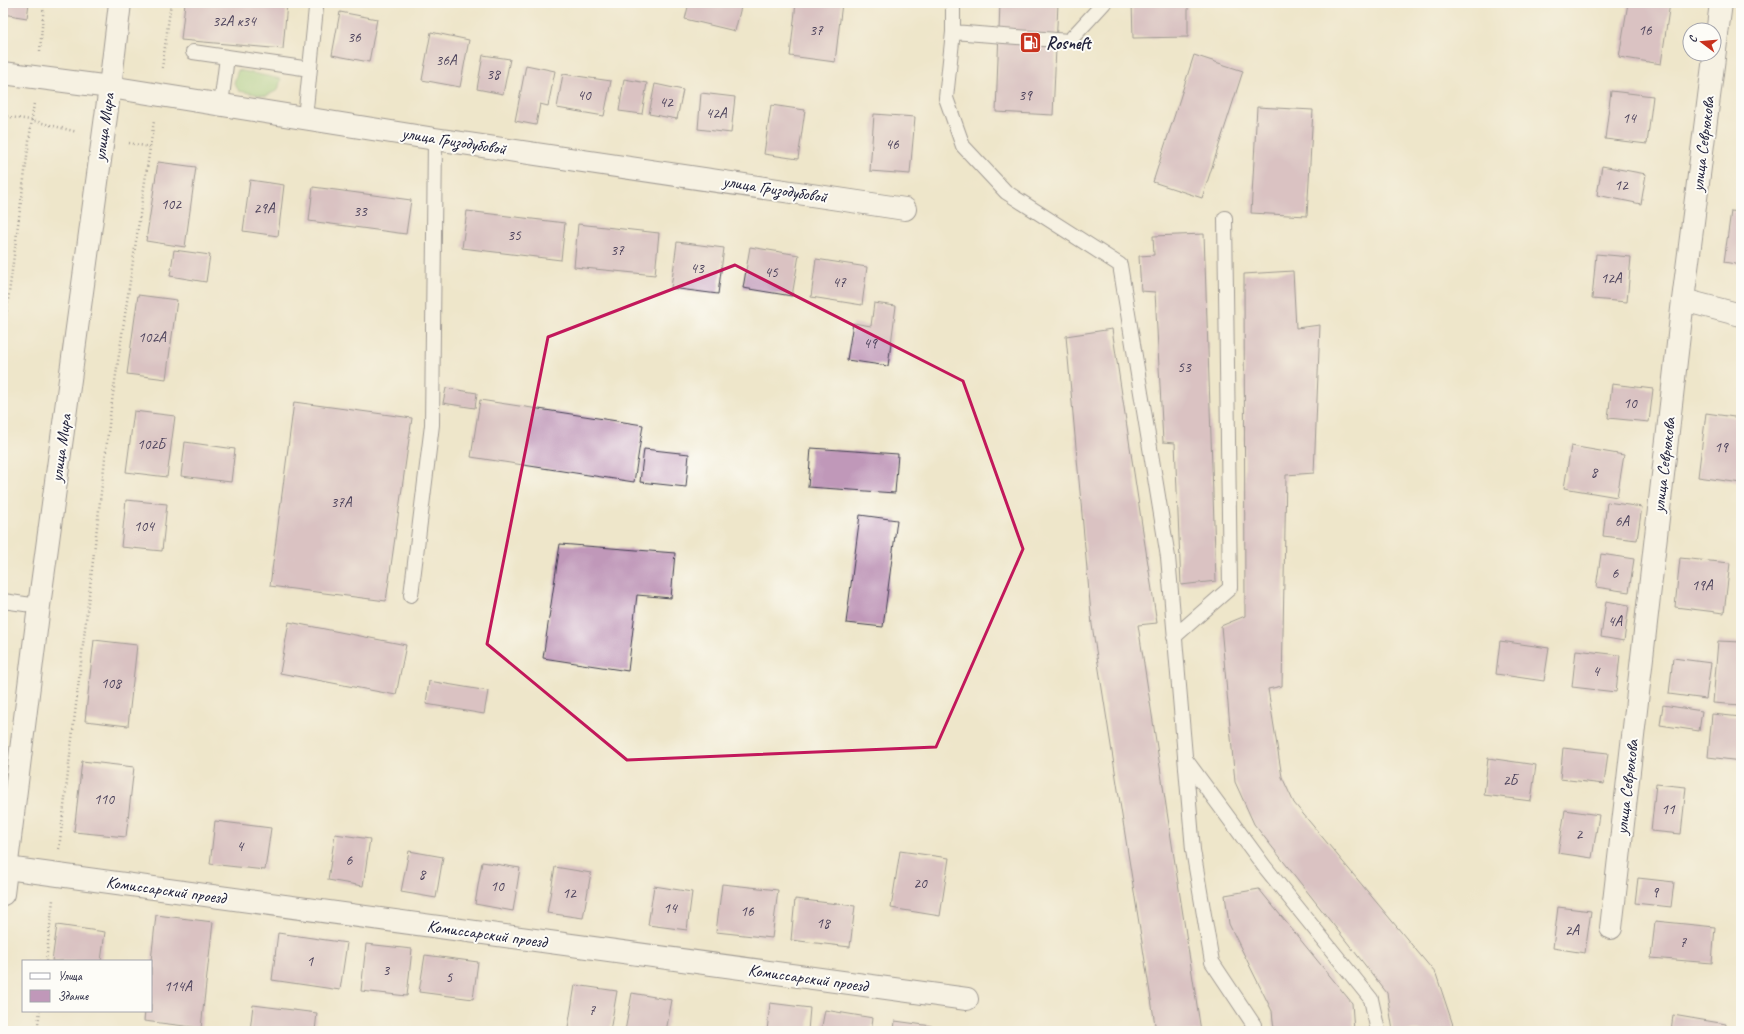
<svg xmlns="http://www.w3.org/2000/svg" width="1744" height="1034" font-family="Caveat,sans-serif">
	<rect width="100%" height="100%" fill="#fdfcf7"/>
	<filter id="ink" filterUnits="userSpaceOnUse"><feTurbulence type="fractalNoise" baseFrequency=".025" numOctaves="2"/><feDisplacementMap in="SourceGraphic" scale="8" xChannelSelector="R" yChannelSelector="G"/><feConvolveMatrix kernelMatrix="1 2 1 2 8 2 1 2 1" color-interpolation-filters="sRGB"/></filter>
	<filter id="wash" filterUnits="userSpaceOnUse"><feTurbulence type="fractalNoise" baseFrequency=".012" numOctaves="4" result="noise"/><feDisplacementMap in="SourceGraphic" scale="16" xChannelSelector="R" yChannelSelector="G"/><feGaussianBlur stdDeviation="0.9" result="paint"/><feColorMatrix in="noise" values="0 0 0 0 0 0 0 0 0 0 0 0 0 0 0 0 0 1.4 0 .05"/><feComposite in="paint" operator="in"/></filter>
	<g filter="url(#wash)">
		<rect width="100%" height="100%" fill="#eee6ca"/>
		<path fill="#99ce80" stroke="#5e785e" d="M 238,70 L 281,79 L 278,90 L 266,96 L 239,91 L 234,83 Z"/>
		<g id="blocks">
			<path fill="#c098b9" d="M 3,3 L 29,3 L 27,18 L 3,14 Z
				M 185,3 L 287,3 L 283,49 L 181,40 Z
				M 689,3 L 742,3 L 735,31 L 685,19 Z
				M 796,3 L 842,3 L 835,62 L 790,56 Z
				M 1000,3 L 1058,3 L 1053,115 L 996,112 Z
				M 1132,3 L 1188,3 L 1188,37 L 1133,38 Z
				M 1628,3 L 1670,3 L 1661,64 L 1619,57 Z
				M 340,12 L 377,19 L 369,62 L 332,55 Z
				M 431,32 L 469,40 L 460,87 L 422,80 Z
				M 483,55 L 510,59 L 503,94 L 477,89 Z
				M 1194,55 L 1243,71 L 1202,198 L 1153,182 Z
				M 526,65 L 555,71 L 548,106 L 540,104 L 536,125 L 515,121 Z
				M 563,74 L 611,81 L 604,116 L 557,108 Z
				M 624,79 L 647,83 L 642,114 L 619,111 Z
				M 655,84 L 683,90 L 677,119 L 649,114 Z
				M 1611,91 L 1653,96 L 1647,144 L 1605,139 Z
				M 701,93 L 735,97 L 731,133 L 698,129 Z
				M 771,105 L 805,110 L 798,159 L 764,154 Z
				M 1257,107 L 1313,110 L 1307,216 L 1251,213 Z
				M 874,114 L 915,117 L 910,174 L 870,171 Z
				M 158,162 L 196,167 L 185,247 L 146,241 Z
				M 1602,166 L 1646,174 L 1641,204 L 1597,195 Z
				M 250,180 L 284,185 L 278,236 L 243,231 Z
				M 313,187 L 411,200 L 406,234 L 309,221 Z
				M 467,211 L 565,223 L 561,260 L 462,248 Z
				M 1731,211 L 1741,212 L 1741,265 L 1724,262 Z
				M 578,224 L 659,233 L 655,275 L 574,267 Z
				M 1204,234 L 1216,581 L 1181,585 L 1175,443 L 1163,442 L 1155,292 L 1141,291 L 1139,256 L 1154,255 L 1153,236 Z
				M 677,242 L 724,248 L 718,294 L 671,288 Z
				M 750,247 L 799,255 L 792,296 L 743,288 Z
				M 174,250 L 210,255 L 206,282 L 170,276 Z
				M 1596,254 L 1631,257 L 1627,302 L 1592,299 Z
				M 816,259 L 867,267 L 862,305 L 811,297 Z
				M 1293,271 L 1296,328 L 1320,325 L 1314,473 L 1286,475 L 1282,686 L 1268,689 L 1282,777 L 1294,803 L 1436,974 L 1455,1031 L 1393,1031 L 1387,993 L 1254,824 L 1235,782 L 1221,626 L 1245,616 L 1244,274 Z
				M 138,295 L 177,300 L 166,379 L 127,374 Z
				M 874,303 L 896,306 L 888,366 L 847,360 L 853,323 L 871,326 Z
				M 1112,329 L 1157,623 L 1138,625 L 1201,1031 L 1156,1031 L 1092,625 L 1066,336 Z
				M 1612,384 L 1653,389 L 1649,422 L 1608,418 Z
				M 446,388 L 477,393 L 475,408 L 443,403 Z
				M 480,400 L 643,425 L 634,482 L 471,457 Z
				M 294,402 L 412,418 L 386,601 L 270,586 Z
				M 134,411 L 175,416 L 167,477 L 126,472 Z
				M 1706,413 L 1741,418 L 1741,483 L 1698,477 Z
				M 185,442 L 235,449 L 231,482 L 181,476 Z
				M 1571,446 L 1624,455 L 1617,497 L 1564,488 Z
				M 811,448 L 898,454 L 895,493 L 808,487 Z
				M 644,449 L 689,454 L 686,487 L 640,482 Z
				M 126,500 L 167,504 L 162,551 L 121,547 Z
				M 1607,502 L 1642,507 L 1637,540 L 1603,536 Z
				M 860,515 L 897,520 L 883,627 L 846,623 Z
				M 560,544 L 675,553 L 671,598 L 637,595 L 628,671 L 543,658 Z
				M 1601,554 L 1634,559 L 1629,592 L 1596,587 Z
				M 1680,558 L 1730,563 L 1724,613 L 1675,607 Z
				M 1606,601 L 1629,605 L 1624,641 L 1601,637 Z
				M 289,622 L 406,645 L 396,695 L 280,673 Z
				M 94,640 L 137,645 L 128,726 L 85,721 Z
				M 1500,641 L 1549,648 L 1544,681 L 1496,674 Z
				M 1718,641 L 1741,642 L 1741,705 L 1713,703 Z
				M 1576,650 L 1620,655 L 1616,692 L 1572,687 Z
				M 1673,658 L 1711,663 L 1706,699 L 1669,694 Z
				M 429,681 L 488,691 L 484,714 L 426,704 Z
				M 1663,705 L 1702,711 L 1699,731 L 1660,725 Z
				M 1712,714 L 1741,717 L 1741,761 L 1708,757 Z
				M 1563,748 L 1608,753 L 1604,784 L 1560,779 Z
				M 1488,758 L 1536,765 L 1531,801 L 1484,795 Z
				M 82,761 L 134,767 L 126,837 L 74,832 Z
				M 1656,784 L 1686,787 L 1681,834 L 1651,831 Z
				M 1565,810 L 1599,815 L 1592,858 L 1558,853 Z
				M 215,821 L 271,828 L 265,870 L 210,864 Z
				M 335,834 L 370,839 L 363,886 L 328,880 Z
				M 409,851 L 443,857 L 436,898 L 401,892 Z
				M 900,851 L 949,858 L 940,916 L 891,908 Z
				M 482,862 L 520,868 L 513,911 L 475,904 Z
				M 555,867 L 591,873 L 583,918 L 547,913 Z
				M 1638,878 L 1674,882 L 1671,907 L 1635,903 Z
				M 722,884 L 778,890 L 772,938 L 716,932 Z
				M 654,886 L 692,892 L 687,930 L 648,925 Z
				M 1259,889 L 1352,1003 L 1354,1031 L 1274,1031 L 1272,1011 L 1229,924 L 1225,895 Z
				M 795,899 L 855,906 L 850,947 L 791,940 Z
				M 1558,907 L 1591,911 L 1585,953 L 1553,948 Z
				M 156,915 L 213,922 L 201,1028 L 144,1021 L 145,1011 L 151,1011 L 151,961 Z
				M 1655,921 L 1715,927 L 1712,963 L 1651,958 Z
				M 57,925 L 105,932 L 101,961 L 52,961 Z
				M 278,933 L 347,943 L 340,990 L 272,980 Z
				M 366,944 L 412,949 L 407,996 L 361,991 Z
				M 425,955 L 478,962 L 473,999 L 419,992 Z
				M 575,985 L 617,991 L 610,1031 L 585,1031 L 568,1028 Z
				M 632,993 L 672,1000 L 666,1031 L 625,1031 Z
				M 770,1003 L 810,1008 L 808,1031 L 767,1031 Z
				M 253,1005 L 317,1013 L 315,1031 L 250,1031 Z
				M 825,1010 L 873,1018 L 871,1031 L 821,1031 Z
				M 1673,1015 L 1726,1024 L 1725,1031 L 1671,1031 Z
				M 895,1021 L 932,1026 L 932,1031 L 894,1031 Z"/>
		</g>
	</g>
	<g filter="url(#ink)">
		<use href="#blocks" fill-opacity="0" stroke="#413f50" stroke-width="1"/>
		<g fill="none" stroke-linecap="round" stroke-linejoin="round">
			<defs>
				<path id="lane" d="M 953,3 L 953,32 L 946,98 L 963,146 L 1006,192 L 1120,265 L 1168,557 L 1193,850 L 1212,962 L 1254,1025 L 1254,1031
					M 953,32 L 1069,41 L 1104,3
					M 193,52 L 310,69
					M 221,105 L 227,57
					M 305,118 L 316,8
					M 411,595 L 432,425 L 435,139
					M 3,601 L 39,606
					M 1174,637 L 1230,588 L 1225,218
					M 1186,760 L 1264,866 L 1371,999 L 1378,1031"/>
				<path id="street" d="M 3,73 L 110,87 L 435,139 L 905,209
					M 1683,300 L 1741,315
					M 7,868 L 967,999
					M 1611,928 L 1683,300 L 1721,3"/>
				<path id="primary" d="M 3,894 L 39,606 L 110,87 L 120,3"/>
			</defs>
			<use href="#lane" stroke="#413f50" stroke-width="16"/>
			<use href="#street" stroke="#413f50" stroke-width="24"/>
			<use href="#primary" stroke="#413f50" stroke-width="24"/>
			<path stroke="#413f50" stroke-width="2.5" stroke-dasharray="1 3" stroke-linecap="butt" d="M 40,51 L 44,3
				M 162,68 L 171,3
				M 3,116 L 31,120 L 77,132
				M 129,143 L 150,147
				M 3,339 L 34,103
				M 59,849 L 111,408 L 154,121
				M 46,961 L 53,900
				M 37,1031 L 40,1011"/>
			<use href="#lane" stroke="#fff" stroke-width="14"/>
			<use href="#street" stroke="#fff" stroke-width="22"/>
			<use href="#primary" stroke="#fff" stroke-width="22"/>
		</g>
	</g>
	<path d="M0 0H1744V1034H0ZM 735,265 L 963,381 L 1023,549 L 936,747 L 627,760 L 487,644 L 548,337 Z" fill="#eee6ca" fill-opacity=".55" fill-rule="evenodd"/>
	<path fill="none" stroke="#c2185b" stroke-width="3" stroke-linejoin="round" d="M 735,265 L 963,381 L 1023,549 L 936,747 L 627,760 L 487,644 L 548,337 Z"/>
	<defs>
		<symbol id="fuel-square" viewBox="-11 -11 22 22"><rect x="-9" y="-9" width="18" height="18" rx="4" fill="#c8321e" stroke="#fdfcf7"/><path d="M-5.5-6h7V0h2V4h1.3V-2.5L3-4.5l.8-.8L6-3V5H2.5V1h-1V6h-7ZM-4.2-4.7v3.2H.2V-4.7Z" fill="#fff"/></symbol>
	</defs>
	<g fill-rule="evenodd">
		<use href="#fuel-square" x="1018" y="30" width="25" height="25"/>
	</g>
	<g text-anchor="middle" dominant-baseline="central" stroke-width="4" stroke-linejoin="round" paint-order="stroke">
		<g font-size="15" fill="#4a405a">
			<text x="234" y="21">32А к34</text>
			<text x="816" y="30">37</text>
			<text x="1645" y="30">16</text>
			<text x="354" y="37">36</text>
			<text x="446" y="60">36А</text>
			<text x="493" y="74">38</text>
			<text x="584" y="95">40</text>
			<text x="1025" y="95">39</text>
			<text x="666" y="102">42</text>
			<text x="716" y="113">42А</text>
			<text x="1629" y="118">14</text>
			<text x="892" y="144">46</text>
			<text x="1621" y="185">12</text>
			<text x="171" y="204">102</text>
			<text x="264" y="208">29А</text>
			<text x="360" y="211">33</text>
			<text x="514" y="235">35</text>
			<text x="617" y="250">37</text>
			<text x="697" y="268">43</text>
			<text x="771" y="272">45</text>
			<text x="1611" y="278">12А</text>
			<text x="839" y="282">47</text>
			<text x="152" y="337">102А</text>
			<text x="870" y="343">49</text>
			<text x="1184" y="367">53</text>
			<text x="1630" y="403">10</text>
			<text x="151" y="444">102Б</text>
			<text x="1721" y="447">19</text>
			<text x="1594" y="472">8</text>
			<text x="341" y="502">37А</text>
			<text x="1622" y="521">6А</text>
			<text x="144" y="526">104</text>
			<text x="1615" y="573">6</text>
			<text x="1702" y="585">19А</text>
			<text x="1615" y="621">4А</text>
			<text x="1596" y="671">4</text>
			<text x="111" y="683">108</text>
			<text x="1510" y="780">2Б</text>
			<text x="104" y="799">110</text>
			<text x="1668" y="809">11</text>
			<text x="1579" y="834">2</text>
			<text x="240" y="846">4</text>
			<text x="349" y="860">6</text>
			<text x="422" y="874">8</text>
			<text x="920" y="883">20</text>
			<text x="497" y="886">10</text>
			<text x="1655" y="892">9</text>
			<text x="569" y="893">12</text>
			<text x="670" y="908">14</text>
			<text x="747" y="911">16</text>
			<text x="823" y="923">18</text>
			<text x="1572" y="930">2А</text>
			<text x="1683" y="942">7</text>
			<text x="310" y="961">1</text>
			<text x="386" y="970">3</text>
			<text x="449" y="977">5</text>
			<text x="178" y="986">114А</text>
			<text x="592" y="1010">7</text>
		</g>
		<g font-size="17" font-weight="bold" fill="#22223b" stroke="#fdfcf7" text-anchor="start">
			<text x="1046" y="43">Rosneft</text>
		</g>
		<g font-size="17" fill="#22223b" stroke="#fdfcf7">
			<text transform="translate(104 127) rotate(-82)">улица Мира</text>
			<text transform="translate(454 141) rotate(9)">улица Гризодубовой</text>
			<text transform="translate(1703 144) rotate(-83)">улица Севрюкова</text>
			<text transform="translate(775 189) rotate(9)">улица Гризодубовой</text>
			<text transform="translate(61 448) rotate(-82)">улица Мира</text>
			<text transform="translate(1664 465) rotate(-83)">улица Севрюкова</text>
			<text transform="translate(1627 787) rotate(-83)">улица Севрюкова</text>
			<text transform="translate(166 890) rotate(8)">Комиссарский проезд</text>
			<text transform="translate(487 934) rotate(8)">Комиссарский проезд</text>
			<text transform="translate(808 978) rotate(8)">Комиссарский проезд</text>
		</g>
	</g>
	<rect width="1744" height="1034" fill="none" stroke="#fdfcf7" stroke-width="16"/>
	<rect x="22" y="960" width="130" height="52" fill="#fdfcf7" stroke="#a5a5ac"/>
	<rect x="30" y="973" width="20" height="6" fill="#ffffff" stroke="#a5a5ac"/>
	<text x="58" y="980" font-size="12" fill="#22223b">Улица</text>
	<rect x="30" y="990" width="20" height="12" fill="#c098b9" stroke="#a5a5ac"/>
	<text x="58" y="1000" font-size="12" fill="#22223b">Здание</text>
	<g transform="translate(1702 42) rotate(286)"><circle r="19" fill="#fdfcf7" stroke="#a5a5ac"/>
	<path d="M0-3L7 15L0 10L-7 15Z" fill="#c8321e"/>
	<text y="-6" font-size="11" font-weight="bold" text-anchor="middle" fill="#22223b">С</text>
	</g>
</svg>
